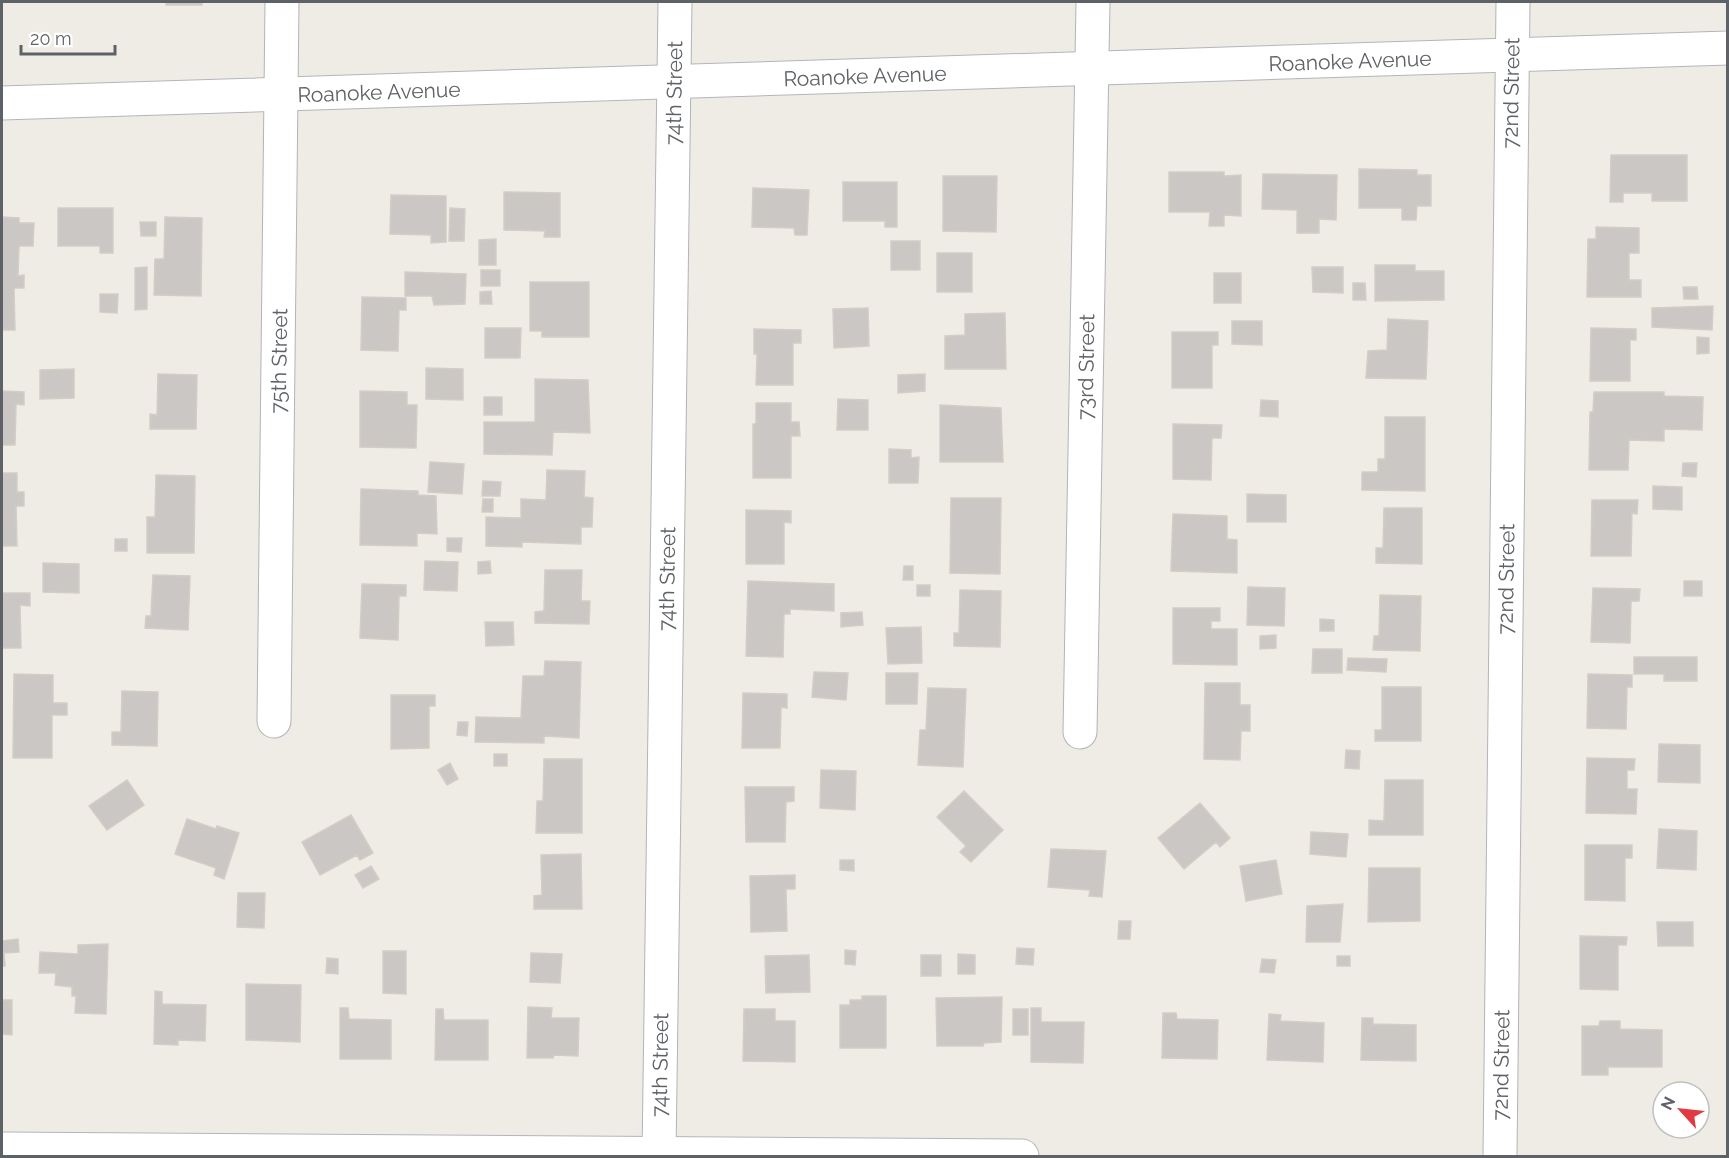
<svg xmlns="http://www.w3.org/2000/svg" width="1729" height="1158" font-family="Raleway,sans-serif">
	<rect width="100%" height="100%" fill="#efece6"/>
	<path fill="#cbc7c4" stroke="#d4cdc5" stroke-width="1.5" d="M 166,2 L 202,2 L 202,5 L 166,5 Z
		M 1611,155 L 1687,155 L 1687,201 L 1652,201 L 1652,193 L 1623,193 L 1623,202 L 1610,202 Z
		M 1359,169 L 1417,170 L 1417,175 L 1431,175 L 1431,206 L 1417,206 L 1416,220 L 1402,220 L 1402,208 L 1359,208 Z
		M 1169,172 L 1224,172 L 1224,176 L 1241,175 L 1241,216 L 1224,215 L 1224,226 L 1209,226 L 1210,212 L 1169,212 Z
		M 1263,174 L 1337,175 L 1336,220 L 1319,219 L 1319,233 L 1297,233 L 1297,210 L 1262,209 Z
		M 943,176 L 997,176 L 996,232 L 943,231 Z
		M 843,182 L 897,182 L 897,227 L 885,227 L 885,221 L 843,221 Z
		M 753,188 L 809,190 L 807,235 L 795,235 L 794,228 L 752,227 Z
		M 504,192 L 560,193 L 560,237 L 544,237 L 545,231 L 504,230 Z
		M 391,195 L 446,196 L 446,242 L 431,243 L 431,235 L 390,234 Z
		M 58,208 L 113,208 L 113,253 L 100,253 L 100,246 L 58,246 Z
		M 450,208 L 465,209 L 464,241 L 449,241 Z
		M 2,217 L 19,218 L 19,223 L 34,223 L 33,246 L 19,246 L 18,276 L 24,275 L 24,288 L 14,288 L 15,330 L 2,330 Z
		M 165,217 L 202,218 L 201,296 L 154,295 L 155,259 L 164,259 Z
		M 140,222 L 156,222 L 156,236 L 141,236 Z
		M 1596,227 L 1639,228 L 1639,253 L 1629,253 L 1629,280 L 1641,280 L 1641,297 L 1587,297 L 1588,239 L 1596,239 Z
		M 496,239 L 496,265 L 479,265 L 479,240 Z
		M 891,241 L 920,241 L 920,270 L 891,270 Z
		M 937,253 L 972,253 L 972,292 L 937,292 Z
		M 1375,265 L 1415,265 L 1415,271 L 1444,271 L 1444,300 L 1375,301 Z
		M 147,267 L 147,309 L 135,310 L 135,268 Z
		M 1312,267 L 1343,267 L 1343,293 L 1313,292 Z
		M 481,270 L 500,270 L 500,286 L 481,286 Z
		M 405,272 L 466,274 L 465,304 L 434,305 L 432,296 L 405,296 Z
		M 1214,273 L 1241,273 L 1241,303 L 1214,303 Z
		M 530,282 L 589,282 L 589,337 L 542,337 L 542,331 L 530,331 Z
		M 1353,283 L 1365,283 L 1366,300 L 1353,300 Z
		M 1683,287 L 1697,287 L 1698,299 L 1684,299 Z
		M 491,291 L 492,304 L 480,304 L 480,292 Z
		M 100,294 L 118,294 L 117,313 L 100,312 Z
		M 362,297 L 406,298 L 406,310 L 399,310 L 398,351 L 361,350 Z
		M 1713,306 L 1712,330 L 1652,327 L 1652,308 Z
		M 868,308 L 869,346 L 834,348 L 833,309 Z
		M 1005,313 L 1006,369 L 945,369 L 945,336 L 965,335 L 965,314 Z
		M 1388,319 L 1428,321 L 1426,379 L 1366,378 L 1368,351 L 1387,350 Z
		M 1232,321 L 1262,321 L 1262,345 L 1232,344 Z
		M 485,328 L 521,328 L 520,358 L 485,358 Z
		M 1591,328 L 1636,329 L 1636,340 L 1630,340 L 1630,381 L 1590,381 Z
		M 754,329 L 801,330 L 801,343 L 793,343 L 793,385 L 756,385 L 757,354 L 754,354 Z
		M 1172,332 L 1218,332 L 1218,345 L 1212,345 L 1212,388 L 1172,388 Z
		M 1697,337 L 1709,338 L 1709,353 L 1697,354 Z
		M 426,368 L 463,369 L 463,400 L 426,399 Z
		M 74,369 L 74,398 L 40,399 L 40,370 Z
		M 158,374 L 197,375 L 196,429 L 150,429 L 150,414 L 157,415 Z
		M 925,374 L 925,391 L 898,393 L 898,375 Z
		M 535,379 L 588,380 L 590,433 L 553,432 L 552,455 L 484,454 L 484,422 L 535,422 Z
		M 2,391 L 24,392 L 24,405 L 16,404 L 15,445 L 2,445 Z
		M 360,391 L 407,392 L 407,405 L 417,405 L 416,448 L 360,447 Z
		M 1594,392 L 1664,392 L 1664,396 L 1703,397 L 1702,430 L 1664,429 L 1664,441 L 1629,440 L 1628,470 L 1589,470 L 1590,412 L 1593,412 Z
		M 484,397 L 502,397 L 502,415 L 484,415 Z
		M 838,399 L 868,400 L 868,430 L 837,430 Z
		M 1261,400 L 1278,401 L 1278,417 L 1260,416 Z
		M 756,403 L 791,403 L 791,422 L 799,422 L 800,436 L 791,436 L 791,478 L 753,478 L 753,424 L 756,424 Z
		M 940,405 L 1001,408 L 1003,462 L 940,462 Z
		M 1385,417 L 1425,417 L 1425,491 L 1362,490 L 1362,472 L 1378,472 L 1378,459 L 1385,459 Z
		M 1173,424 L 1222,425 L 1221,438 L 1212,438 L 1211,480 L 1173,479 Z
		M 889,449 L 911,450 L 911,458 L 919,457 L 918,483 L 889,483 Z
		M 430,462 L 464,464 L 462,494 L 428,492 Z
		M 1683,463 L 1697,463 L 1696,477 L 1682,476 Z
		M 547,470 L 585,471 L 584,497 L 593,498 L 592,527 L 581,527 L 581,544 L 522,542 L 522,547 L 486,546 L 486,517 L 521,518 L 521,499 L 546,500 Z
		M 2,473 L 17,473 L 17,492 L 24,492 L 24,506 L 16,506 L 17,546 L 2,546 Z
		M 156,475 L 195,476 L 194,553 L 147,553 L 147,517 L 155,517 Z
		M 483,481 L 501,482 L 500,496 L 482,496 Z
		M 1653,486 L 1682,487 L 1682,510 L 1653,509 Z
		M 361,489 L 418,491 L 418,495 L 436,496 L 437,534 L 417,533 L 417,546 L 360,545 Z
		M 1247,494 L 1286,495 L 1286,522 L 1247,522 Z
		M 951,498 L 1001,498 L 1000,574 L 950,573 Z
		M 483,499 L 493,499 L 493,512 L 482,512 Z
		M 1592,500 L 1638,500 L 1637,514 L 1632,513 L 1631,556 L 1591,556 Z
		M 1384,508 L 1422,508 L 1422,564 L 1376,563 L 1376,548 L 1383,548 Z
		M 746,510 L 791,511 L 791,523 L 784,522 L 784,564 L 746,564 Z
		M 1173,514 L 1227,516 L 1227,539 L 1237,540 L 1237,573 L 1171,571 Z
		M 447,538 L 462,538 L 461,552 L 447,551 Z
		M 115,539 L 127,539 L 127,551 L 115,551 Z
		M 425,561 L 458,562 L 457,591 L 424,590 Z
		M 490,561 L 491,573 L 478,574 L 478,562 Z
		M 43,563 L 79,564 L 79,593 L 43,592 Z
		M 904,566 L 913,566 L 913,580 L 903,580 Z
		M 545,570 L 582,570 L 581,601 L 590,601 L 589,624 L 535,623 L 535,612 L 544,611 Z
		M 153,575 L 190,576 L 188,630 L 145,628 L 146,616 L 151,616 Z
		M 748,581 L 834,584 L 834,611 L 790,609 L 790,614 L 784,614 L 783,657 L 746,656 Z
		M 1684,581 L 1702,581 L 1702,596 L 1684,596 Z
		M 362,584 L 406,585 L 406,596 L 399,596 L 398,640 L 360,638 Z
		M 917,585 L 930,585 L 930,596 L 917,596 Z
		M 1248,587 L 1285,588 L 1284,626 L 1247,625 Z
		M 1593,588 L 1640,589 L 1639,601 L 1631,601 L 1630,643 L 1591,642 Z
		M 960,590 L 1001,591 L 1000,647 L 954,646 L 954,633 L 959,633 Z
		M 2,593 L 30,593 L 30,606 L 20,605 L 21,648 L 2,648 Z
		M 1380,595 L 1421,596 L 1420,651 L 1373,650 L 1374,636 L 1379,636 Z
		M 1173,608 L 1220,608 L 1220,621 L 1211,621 L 1211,629 L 1237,629 L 1237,665 L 1173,664 Z
		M 862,612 L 863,625 L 841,627 L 841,613 Z
		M 1320,619 L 1334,620 L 1334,631 L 1320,631 Z
		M 485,622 L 513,622 L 514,645 L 486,646 Z
		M 921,627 L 922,663 L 888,664 L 886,628 Z
		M 1276,635 L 1276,648 L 1260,649 L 1260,636 Z
		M 1313,649 L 1342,649 L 1342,673 L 1312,673 Z
		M 1634,657 L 1697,657 L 1697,681 L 1664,681 L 1664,674 L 1634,674 Z
		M 1348,658 L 1387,659 L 1386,672 L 1347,670 Z
		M 545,661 L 581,662 L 579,738 L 544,736 L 544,743 L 475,742 L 476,717 L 521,718 L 523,676 L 544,676 Z
		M 814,672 L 848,673 L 846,700 L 812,697 Z
		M 886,673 L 918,673 L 917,704 L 886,704 Z
		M 14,674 L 53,675 L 53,703 L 67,703 L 67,715 L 52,715 L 52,758 L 13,758 Z
		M 1588,674 L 1632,675 L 1632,687 L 1627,687 L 1626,729 L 1587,728 Z
		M 1205,683 L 1240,683 L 1240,705 L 1250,705 L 1250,731 L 1241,731 L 1240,760 L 1204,759 Z
		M 1382,687 L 1421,687 L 1421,741 L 1375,741 L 1375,730 L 1382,730 Z
		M 928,688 L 966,689 L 963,767 L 918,765 L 920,730 L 926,730 Z
		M 122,691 L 158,692 L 157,746 L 112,745 L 112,732 L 121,732 Z
		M 743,693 L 787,694 L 787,708 L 781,707 L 780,748 L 742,748 Z
		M 391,695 L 435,695 L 435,706 L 429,706 L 429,748 L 391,749 Z
		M 458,722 L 468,722 L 467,736 L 457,735 Z
		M 1659,744 L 1700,745 L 1700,783 L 1658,782 Z
		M 1346,750 L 1360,751 L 1359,769 L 1345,768 Z
		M 494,754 L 507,754 L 507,766 L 494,766 Z
		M 1587,758 L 1635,759 L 1634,770 L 1627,770 L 1627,789 L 1637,789 L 1636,814 L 1586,813 Z
		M 544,759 L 582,759 L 582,833 L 536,833 L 537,801 L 543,801 Z
		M 450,763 L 458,779 L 447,785 L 438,770 Z
		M 821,770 L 856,771 L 855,810 L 820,808 Z
		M 127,780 L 144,805 L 107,830 L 89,806 Z
		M 1385,780 L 1423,780 L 1423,835 L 1369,835 L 1369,820 L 1384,821 Z
		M 745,787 L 794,787 L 794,801 L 786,802 L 785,842 L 746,842 Z
		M 964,791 L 1003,830 L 971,862 L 960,852 L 966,846 L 937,817 Z
		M 1200,803 L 1230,838 L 1220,847 L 1216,842 L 1184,869 L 1158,838 Z
		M 351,815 L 373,853 L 360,860 L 357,855 L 320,875 L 302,842 Z
		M 187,819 L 216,829 L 217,826 L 239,833 L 224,879 L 214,875 L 216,868 L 175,854 Z
		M 1659,829 L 1697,831 L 1696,870 L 1657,868 Z
		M 1311,832 L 1348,834 L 1346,857 L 1310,854 Z
		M 1585,845 L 1632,845 L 1632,858 L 1625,858 L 1625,901 L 1585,900 Z
		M 1051,849 L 1106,851 L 1102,897 L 1089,896 L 1090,890 L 1048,887 Z
		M 581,854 L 582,909 L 534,909 L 534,896 L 542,895 L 541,855 Z
		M 840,860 L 854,860 L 854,871 L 840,870 Z
		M 1276,860 L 1282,894 L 1246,901 L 1240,866 Z
		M 371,866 L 379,879 L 363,888 L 355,875 Z
		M 1369,868 L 1420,868 L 1420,921 L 1368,922 Z
		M 795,875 L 795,889 L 786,889 L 787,931 L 751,932 L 750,876 Z
		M 238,893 L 265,893 L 264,928 L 237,927 Z
		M 1343,904 L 1340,942 L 1306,942 L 1307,906 Z
		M 1119,921 L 1131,921 L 1130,939 L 1118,939 Z
		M 1657,922 L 1693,922 L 1693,946 L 1658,946 Z
		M 1580,936 L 1627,937 L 1626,945 L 1618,945 L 1618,990 L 1580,989 Z
		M 18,939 L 19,952 L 4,953 L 5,966 L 2,966 L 2,941 Z
		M 108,944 L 106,1014 L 75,1013 L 76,996 L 72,996 L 72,987 L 55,985 L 56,973 L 39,973 L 40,952 L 78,954 L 78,945 Z
		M 1017,948 L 1034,949 L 1033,965 L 1016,964 Z
		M 845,950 L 856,951 L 855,965 L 845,964 Z
		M 383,951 L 406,951 L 406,994 L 383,993 Z
		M 531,953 L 562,954 L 560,983 L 530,982 Z
		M 958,954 L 975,955 L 975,974 L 958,974 Z
		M 809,955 L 810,992 L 766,993 L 765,956 Z
		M 921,955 L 941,955 L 941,976 L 921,976 Z
		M 1337,956 L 1350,956 L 1350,966 L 1337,966 Z
		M 327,958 L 338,959 L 338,974 L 326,973 Z
		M 1262,959 L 1276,960 L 1274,973 L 1260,972 Z
		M 246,984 L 301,985 L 300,1042 L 246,1040 Z
		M 155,991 L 162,992 L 162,1004 L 206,1005 L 205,1041 L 178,1040 L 178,1045 L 154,1044 Z
		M 862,996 L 886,996 L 886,1048 L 840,1048 L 840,1005 L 850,1005 L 850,1000 L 862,1000 Z
		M 1002,997 L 1001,1042 L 984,1043 L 983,1046 L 937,1046 L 936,998 Z
		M 2,1000 L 12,1000 L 12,1035 L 2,1034 Z
		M 528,1007 L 552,1008 L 551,1018 L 579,1018 L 578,1056 L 554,1055 L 553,1058 L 527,1058 Z
		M 340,1008 L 348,1008 L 349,1019 L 391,1020 L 391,1059 L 340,1059 Z
		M 1031,1008 L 1041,1008 L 1041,1022 L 1084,1022 L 1083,1063 L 1031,1062 Z
		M 436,1009 L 443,1009 L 444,1020 L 488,1020 L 488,1060 L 435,1060 Z
		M 744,1009 L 775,1009 L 775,1021 L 795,1021 L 795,1062 L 743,1061 Z
		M 1013,1009 L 1028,1009 L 1028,1035 L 1013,1035 Z
		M 1163,1013 L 1176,1013 L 1177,1019 L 1218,1020 L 1217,1059 L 1162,1058 Z
		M 1269,1014 L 1281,1015 L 1280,1021 L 1324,1023 L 1323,1062 L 1267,1060 Z
		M 1362,1018 L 1373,1018 L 1373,1024 L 1416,1025 L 1416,1061 L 1361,1060 Z
		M 1600,1021 L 1620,1021 L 1620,1029 L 1662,1030 L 1662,1067 L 1608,1067 L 1608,1075 L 1582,1075 L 1582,1026 L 1599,1026 Z"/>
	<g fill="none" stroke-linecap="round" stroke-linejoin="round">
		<defs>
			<path id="street" d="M 274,721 L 282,2
				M 1080,732 L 1093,2
				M 659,1156 L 675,2
				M 1500,1156 L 1513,2"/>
			<path id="secondary" d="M 2,103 L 1728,48
				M 2,1149 L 1022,1156"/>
		</defs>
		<use href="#street" stroke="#b1b4b8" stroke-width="35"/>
		<use href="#secondary" stroke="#b2b6ba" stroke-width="35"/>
		<use href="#street" stroke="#fff" stroke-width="33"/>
		<use href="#secondary" stroke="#fff" stroke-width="33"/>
	</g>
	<g text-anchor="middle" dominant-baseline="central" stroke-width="5" stroke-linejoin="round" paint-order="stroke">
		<g font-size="21" fill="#5e6266" stroke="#fff">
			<text transform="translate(1350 61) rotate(-2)">Roanoke Avenue</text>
			<text transform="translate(865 76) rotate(-2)">Roanoke Avenue</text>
			<text transform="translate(379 92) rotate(-2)">Roanoke Avenue</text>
			<text transform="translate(674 93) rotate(-89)">74th Street</text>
			<text transform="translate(1511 93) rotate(-89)">72nd Street</text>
			<text transform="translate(279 361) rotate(-89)">75th Street</text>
			<text transform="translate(1086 367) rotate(-89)">73rd Street</text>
			<text transform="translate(667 579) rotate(-89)">74th Street</text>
			<text transform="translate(1506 579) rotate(-89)">72nd Street</text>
			<text transform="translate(660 1065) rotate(-89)">74th Street</text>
			<text transform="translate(1501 1065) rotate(-89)">72nd Street</text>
		</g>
	</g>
	<rect width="1729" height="1158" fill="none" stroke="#5e6266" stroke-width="6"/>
	<g transform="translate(1681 1110) rotate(297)"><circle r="28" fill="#ffffff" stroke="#bfc0c2" stroke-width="1.5"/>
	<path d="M0-4.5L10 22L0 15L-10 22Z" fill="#e23a40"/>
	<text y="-9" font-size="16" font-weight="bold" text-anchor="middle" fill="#5e6266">N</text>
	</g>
	<path d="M21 45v9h94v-9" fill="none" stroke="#5e6266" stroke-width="3"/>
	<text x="30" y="45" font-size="18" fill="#5e6266" stroke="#ffffff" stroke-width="4.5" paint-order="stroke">20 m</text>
</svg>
